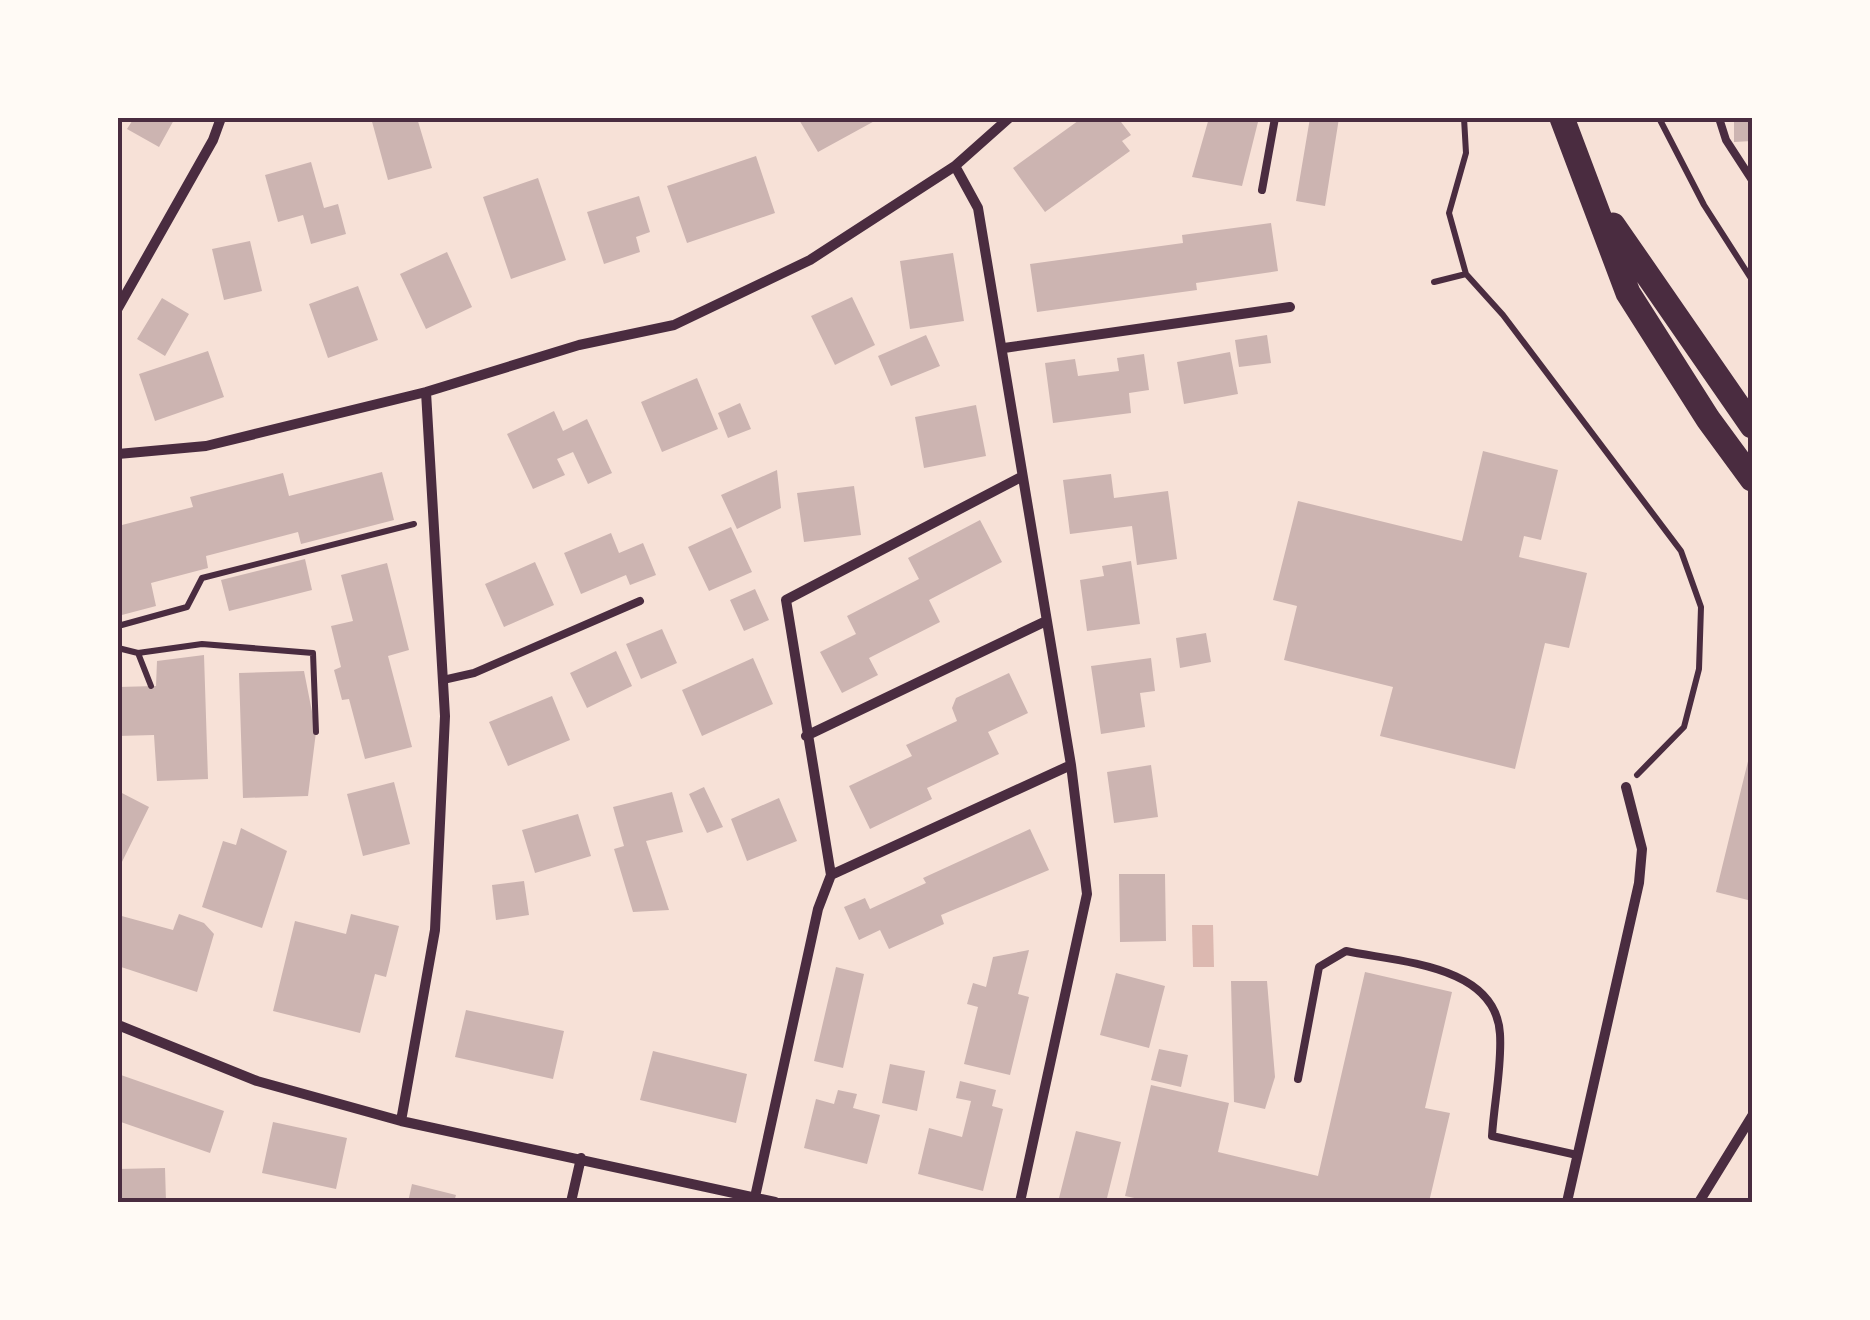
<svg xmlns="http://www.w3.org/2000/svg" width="1870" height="1320" font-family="'IBM Plex Serif',serif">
	<rect width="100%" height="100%" fill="#f7e1d7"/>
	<path fill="#dcb8b0" d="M 1192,925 L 1213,925 L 1214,967 L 1193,967 Z"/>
	<path fill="#ccb4b1" d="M 134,118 L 175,118 L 159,147 L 127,129 Z
		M 371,118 L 417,118 L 432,168 L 388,180 Z
		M 798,118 L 880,118 L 818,152 Z
		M 1082,118 L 1118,118 L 1131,135 L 1122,141 L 1130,151 L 1045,212 L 1013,168 Z
		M 1209,118 L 1259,118 L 1242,186 L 1192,177 Z
		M 1310,118 L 1339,118 L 1325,206 L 1296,201 Z
		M 1734,118 L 1752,118 L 1752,141 L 1734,142 Z
		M 756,156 L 775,213 L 687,243 L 667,186 Z
		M 311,162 L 324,208 L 338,204 L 346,234 L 311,244 L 303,215 L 278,222 L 265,175 Z
		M 538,178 L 566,260 L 511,279 L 483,197 Z
		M 639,196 L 650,232 L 636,237 L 640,252 L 604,264 L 587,212 Z
		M 1271,223 L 1278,271 L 1196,283 L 1197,290 L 1037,312 L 1030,264 L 1183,243 L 1182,235 Z
		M 250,241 L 262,291 L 224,300 L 212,249 Z
		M 447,252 L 472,307 L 426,329 L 400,274 Z
		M 953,253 L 964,321 L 910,329 L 900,261 Z
		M 358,286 L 378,340 L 328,358 L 309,304 Z
		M 852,297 L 875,345 L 835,365 L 811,316 Z
		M 162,298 L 189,314 L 165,356 L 137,339 Z
		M 926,335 L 940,366 L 891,386 L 878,356 Z
		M 1267,335 L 1271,363 L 1239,367 L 1235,340 Z
		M 208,351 L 224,397 L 155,421 L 139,374 Z
		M 1230,352 L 1238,394 L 1184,404 L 1177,362 Z
		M 1144,354 L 1149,390 L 1129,393 L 1131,413 L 1053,423 L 1045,363 L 1075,359 L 1078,376 L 1119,371 L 1117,358 Z
		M 697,378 L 718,429 L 662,452 L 641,402 Z
		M 740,403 L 751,429 L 728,438 L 718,413 Z
		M 976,405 L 986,456 L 924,468 L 915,417 Z
		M 554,411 L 563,431 L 587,419 L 612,473 L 588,484 L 573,452 L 557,459 L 565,475 L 533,489 L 507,434 Z
		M 1483,451 L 1558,470 L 1541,540 L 1524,536 L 1519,557 L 1587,573 L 1569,648 L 1545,643 L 1515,769 L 1380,736 L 1393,687 L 1284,660 L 1297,606 L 1273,600 L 1298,501 L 1462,541 Z
		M 777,470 L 781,508 L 737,529 L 721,495 Z
		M 382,472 L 394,520 L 301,544 L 298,532 L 206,556 L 208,568 L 151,583 L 156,606 L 118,616 L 118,526 L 193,507 L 190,497 L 283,473 L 289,496 Z
		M 1111,474 L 1114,498 L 1168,491 L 1177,559 L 1137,565 L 1132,526 L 1070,534 L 1063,480 Z
		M 854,486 L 861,535 L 804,542 L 797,493 Z
		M 980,520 L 1002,562 L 929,600 L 940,622 L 869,658 L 878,675 L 842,693 L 820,652 L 856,634 L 847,616 L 919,579 L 908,558 Z
		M 731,527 L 752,572 L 709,591 L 688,547 Z
		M 611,533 L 619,553 L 643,543 L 656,575 L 630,585 L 626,575 L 581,594 L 564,553 Z
		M 305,559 L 312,590 L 229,611 L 221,580 Z
		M 1131,561 L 1140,624 L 1087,631 L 1080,580 L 1104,576 L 1102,566 Z
		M 535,562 L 554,605 L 504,627 L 485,584 Z
		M 387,563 L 409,650 L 388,656 L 412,747 L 365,759 L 349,699 L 342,700 L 334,670 L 341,667 L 331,626 L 353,621 L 341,575 Z
		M 755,589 L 769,620 L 744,631 L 730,600 Z
		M 662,629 L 677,663 L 641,679 L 626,644 Z
		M 1206,633 L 1211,662 L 1180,668 L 1176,638 Z
		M 616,651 L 632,686 L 587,708 L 570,673 Z
		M 204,655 L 208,779 L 157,781 L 154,735 L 118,736 L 118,687 L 156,686 L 157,661 Z
		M 753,658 L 773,704 L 702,736 L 682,690 Z
		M 1151,658 L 1155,691 L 1140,693 L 1145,727 L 1101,734 L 1091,666 Z
		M 304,671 L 316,732 L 308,796 L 243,798 L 239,673 Z
		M 1009,673 L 1028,713 L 988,732 L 999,754 L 927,788 L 932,799 L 870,829 L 849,786 L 912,756 L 906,745 L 957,721 L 952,708 L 956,698 Z
		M 552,696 L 570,740 L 508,766 L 489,722 Z
		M 1751,749 L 1752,750 L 1752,901 L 1716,892 Z
		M 1151,765 L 1158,817 L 1114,823 L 1107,772 Z
		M 394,782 L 410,844 L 363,856 L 347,794 Z
		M 704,787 L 723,827 L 707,833 L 689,794 Z
		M 118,791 L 149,807 L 118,870 Z
		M 672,792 L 683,832 L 646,841 L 669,910 L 633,912 L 614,849 L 624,846 L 613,807 Z
		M 779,798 L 797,841 L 747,861 L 731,819 Z
		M 578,814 L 591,856 L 535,873 L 522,830 Z
		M 241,828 L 287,851 L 262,928 L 202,907 L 223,841 L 236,845 Z
		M 1030,829 L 1049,870 L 941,915 L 944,924 L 889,949 L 880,930 L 859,940 L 844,907 L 865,898 L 870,909 L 926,883 L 923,878 Z
		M 1119,874 L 1165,874 L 1166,941 L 1120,942 Z
		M 524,881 L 529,915 L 496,920 L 492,885 Z
		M 179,914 L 204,923 L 214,934 L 197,992 L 118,966 L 118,915 L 173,930 Z
		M 351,914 L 399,926 L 386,977 L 375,974 L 360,1033 L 273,1011 L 295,921 L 346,934 Z
		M 1029,950 L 1018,994 L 1029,997 L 1010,1075 L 964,1064 L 978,1007 L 967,1004 L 973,983 L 986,987 L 993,957 Z
		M 836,967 L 864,974 L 843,1068 L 814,1061 Z
		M 1365,972 L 1452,992 L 1425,1108 L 1450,1113 L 1429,1202 L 1153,1202 L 1125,1196 L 1151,1085 L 1229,1103 L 1218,1152 L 1318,1176 Z
		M 1116,973 L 1165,986 L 1149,1048 L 1100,1035 Z
		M 1231,981 L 1267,981 L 1275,1077 L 1265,1109 L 1234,1102 Z
		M 466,1010 L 564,1031 L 553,1079 L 455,1057 Z
		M 1159,1049 L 1188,1055 L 1181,1087 L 1151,1080 Z
		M 653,1051 L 747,1074 L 736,1123 L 640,1100 Z
		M 890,1064 L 925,1071 L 917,1111 L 882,1103 Z
		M 118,1074 L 224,1111 L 210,1153 L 118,1121 Z
		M 960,1081 L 996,1090 L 992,1106 L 1003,1109 L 983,1191 L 918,1174 L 929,1128 L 962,1137 L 971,1101 L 956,1098 Z
		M 838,1090 L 857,1094 L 853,1108 L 880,1115 L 867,1164 L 804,1148 L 816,1099 L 834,1104 Z
		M 273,1122 L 347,1138 L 336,1189 L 262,1173 Z
		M 1076,1131 L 1121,1142 L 1106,1202 L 1058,1202 Z
		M 165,1168 L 166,1202 L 118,1202 L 118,1169 Z
		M 412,1184 L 456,1195 L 454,1202 L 408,1202 Z"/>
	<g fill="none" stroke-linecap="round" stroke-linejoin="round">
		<path stroke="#4a2c40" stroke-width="6" d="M 1464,118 L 1466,153 L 1449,213 L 1466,274 L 1503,315 L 1681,551 L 1701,607 L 1699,669 L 1684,727 L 1637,775
			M 1659,118 L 1704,205 L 1752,280
			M 1434,282 L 1466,274
			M 118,626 L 187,607 L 202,578 L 414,524
			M 118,648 L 138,653 L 202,644 L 313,653 L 316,732
			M 138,653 L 151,686"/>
		<path stroke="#4a2c40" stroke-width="8" d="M 1719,118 L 1726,140 L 1752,180
			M 1262,190 L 1275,118
			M 443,680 L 474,673 L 640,601
			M 1298,1079 L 1319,967 L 1346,951 C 1397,962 1496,964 1500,1034 C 1502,1067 1494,1103 1492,1136 L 1577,1155"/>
		<path stroke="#4a2c40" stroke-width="10" d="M 955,166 L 978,208 L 1071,765 L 1087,894 L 1020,1202
			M 118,308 L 213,140 L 221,118
			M 1004,348 L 1290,307
			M 118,454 L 206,446 L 426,392 L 579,345 L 674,325 L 810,260 L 955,166 L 1009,118
			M 806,736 L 1044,622
			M 831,875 L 1071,765
			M 118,1025 L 257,1081 L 401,1121 L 775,1202
			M 401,1121 L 435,930 L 445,716 L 426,392
			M 755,1197 L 818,909 L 831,875 L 786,600 L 1021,477
			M 571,1202 L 581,1158
			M 1567,1202 L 1639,883 L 1642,849 L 1626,787
			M 1699,1202 L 1752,1116"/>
		<path stroke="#4a2c40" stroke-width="25" d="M 1562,118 L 1628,293 L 1708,419 L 1752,479
			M 1613,225 L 1752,426"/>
	</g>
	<rect width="1870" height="1320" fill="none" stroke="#fffaf5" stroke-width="240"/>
	<rect x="120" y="120" width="1630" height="1080" fill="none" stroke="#4a2c40" stroke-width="4"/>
</svg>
